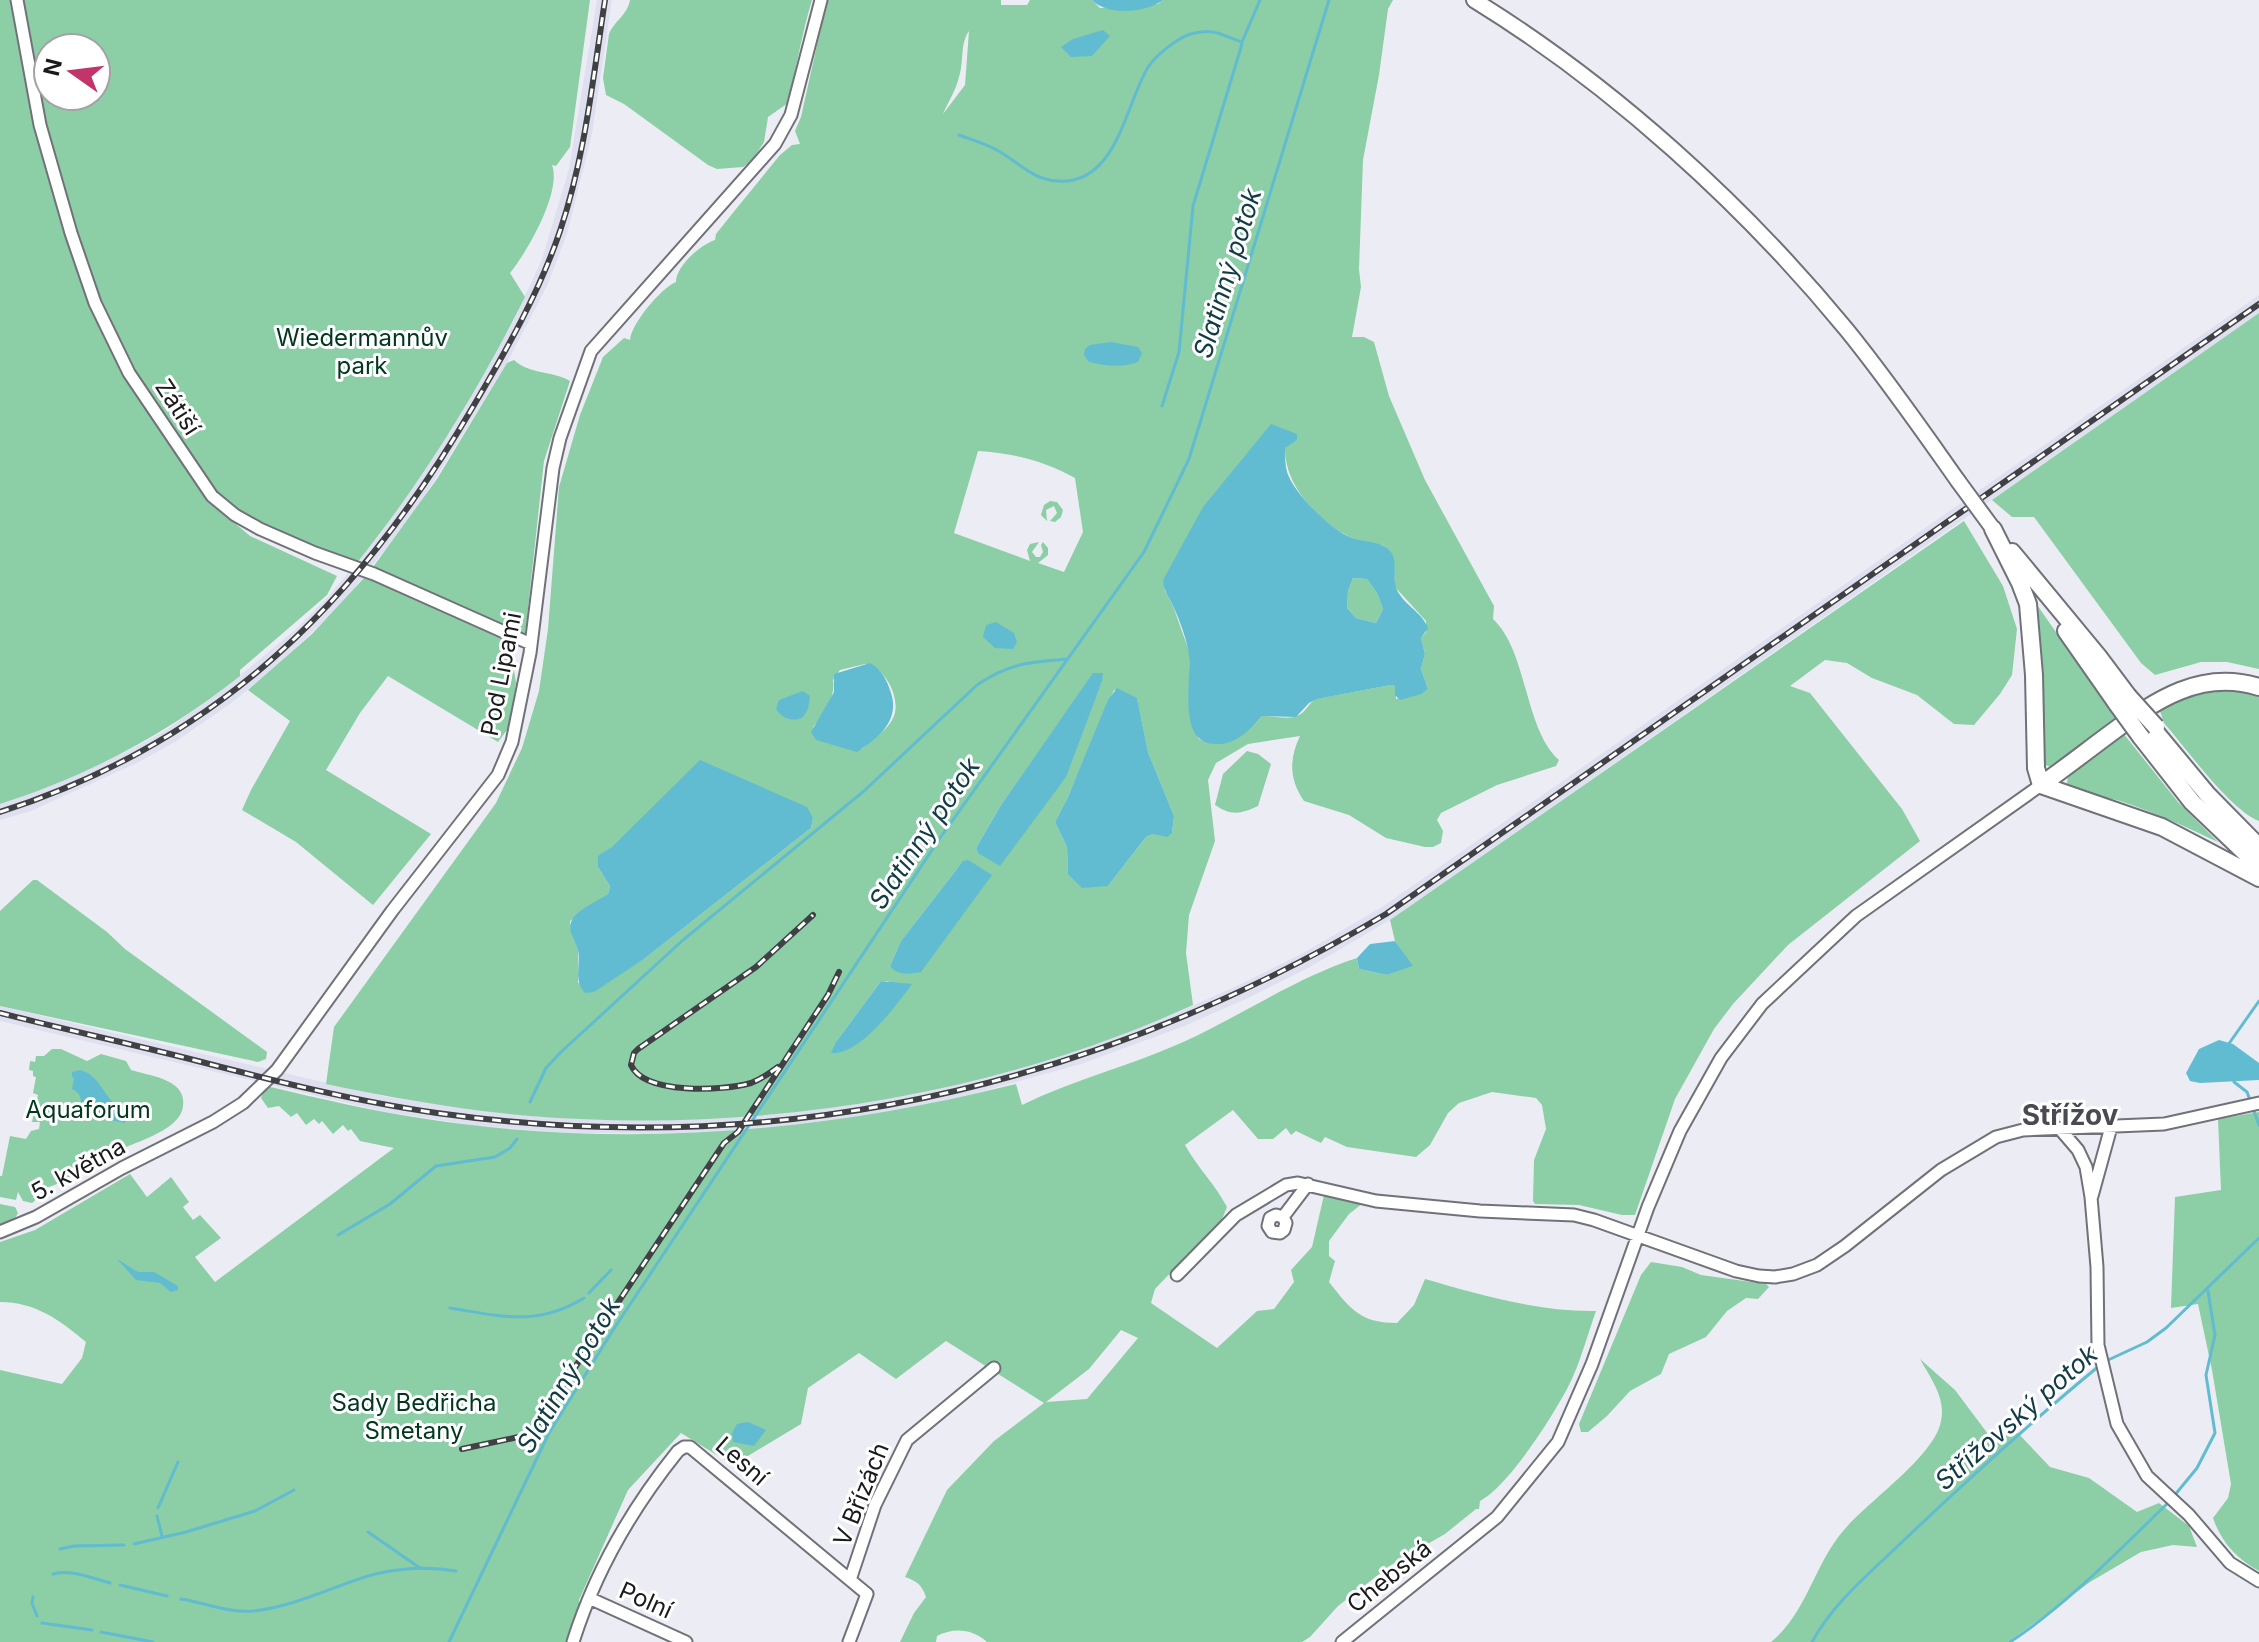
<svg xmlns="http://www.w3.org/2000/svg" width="2259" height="1642" font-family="Inter,sans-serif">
	<rect width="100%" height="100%" fill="#ecedf4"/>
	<path fill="#dee0ef" d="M 597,0 L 612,0 L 592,134 L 567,234 L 547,286 L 507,363 L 413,515 L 339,607 L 272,670 L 230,704 L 175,742 L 139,762 L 31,811 L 0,820 L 0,804 L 25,796 L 132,749 L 167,729 L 221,691 L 295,630 L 328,597 L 378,537 L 424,471 L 461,411 L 514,320 L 542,259 L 569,169 Z
		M 2259,295 L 2259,313 L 1390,920 L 1310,967 L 1246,999 L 1182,1027 L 1081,1064 L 951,1100 L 824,1123 L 698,1134 L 568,1133 L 479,1126 L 385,1112 L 0,1021 L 0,1006 L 387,1097 L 530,1116 L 614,1120 L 656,1120 L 821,1108 L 947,1085 L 1077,1050 L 1176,1013 L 1239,985 L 1303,953 L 1382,907 Z"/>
	<path fill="#8ccea5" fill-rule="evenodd" d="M 0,0 L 590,0 L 570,147 L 556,166 L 552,165 C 562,192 527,252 510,273 L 525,297 C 478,391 422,482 356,564 L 250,520 L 214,494 L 120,349 L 78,248 L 60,183 L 52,180 L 70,247 L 113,350 L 158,419 L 182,462 L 211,503 L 250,536 L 337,576 L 327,595 L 240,670 L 240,676 C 168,733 88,776 0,804 ZM 48,48 L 96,48 L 96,96 L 48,96 Z
		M 630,0 L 812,0 C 802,33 796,69 788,103 L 768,117 L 764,142 L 752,161 L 743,167 L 717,169 L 708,165 L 624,104 L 606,95 L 603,78 L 609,34 C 614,21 627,16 630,0 Z
		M 827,0 L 1001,0 L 1001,5 L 1027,5 L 1030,0 L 1092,0 L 1100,8 L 1158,4 L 1163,0 L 1393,0 L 1388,9 L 1379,75 L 1363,160 L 1359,269 L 1361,287 L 1352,337 L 1364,337 L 1374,342 L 1389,396 L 1425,480 L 1494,606 L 1493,619 C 1528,652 1524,729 1559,760 L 1556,766 L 1497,785 L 1441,813 L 1437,820 L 1443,831 L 1441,843 L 1433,847 L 1425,847 L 1386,838 L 1349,815 L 1304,801 C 1289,779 1289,759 1300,736 L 1248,744 L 1216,763 L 1208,780 L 1215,841 L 1189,915 L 1186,953 L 1193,1005 C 989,1098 753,1134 530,1116 C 461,1110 394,1098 326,1084 L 334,1027 L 496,803 L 522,748 L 539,691 L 548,629 L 559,487 L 580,415 L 603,357 L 624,338 L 630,340 C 631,324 661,288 676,282 C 676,266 700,245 715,240 L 716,234 L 736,209 L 780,155 L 792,145 L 800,144 L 795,131 L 801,117 ZM 969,31 L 965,85 L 943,114 C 948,102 956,90 959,77 C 964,62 960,43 969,31 ZM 1297,434 L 1285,447 C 1284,484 1316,519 1348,536 C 1358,542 1373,543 1384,546 L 1394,563 L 1395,587 L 1426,621 L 1426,632 L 1421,638 L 1425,654 L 1421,669 L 1428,689 L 1396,699 L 1396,686 L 1391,685 L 1316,699 C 1309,703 1308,708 1302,713 C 1291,722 1274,715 1262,716 C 1246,736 1223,750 1199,739 L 1189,714 L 1189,651 L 1173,606 L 1165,591 L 1163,580 ZM 978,451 C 1013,453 1045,461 1075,478 L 1083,532 L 1064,572 L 1038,563 L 1048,555 L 1048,548 L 1043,542 L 1041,545 L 1043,552 L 1040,557 L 1036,557 L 1032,552 L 1039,542 L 1030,544 L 1027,550 L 1030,561 L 954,533 ZM 865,664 C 884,666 901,697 894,716 C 889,729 872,740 862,749 L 813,727 C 824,714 836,696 833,680 L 840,670 ZM 1102,681 L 1088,713 L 978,853 L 976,848 L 1001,805 L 1058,724 ZM 1114,690 L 1137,699 L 1148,752 L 1174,816 L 1172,833 L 1153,834 L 1146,837 L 1108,886 L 1068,874 L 1067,847 L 1055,822 L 1068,797 ZM 813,818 L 811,828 L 644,959 L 626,970 L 578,983 L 578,948 L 570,927 L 570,921 L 608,894 L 610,886 L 598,867 L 599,856 L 613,846 ZM 963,861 L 890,966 L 901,941 ZM 881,981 L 889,981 L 836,1042 Z
		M 2259,313 L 2259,669 L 2227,662 L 2201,662 L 2155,675 L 2141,663 L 2034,517 L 2012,517 L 1992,500 Z
		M 514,360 C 530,375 551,370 570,381 L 544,461 L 526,627 L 524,636 L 510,646 L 516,683 L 510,726 L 498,742 L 388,676 L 360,713 L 326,770 L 431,834 L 373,905 L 296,842 L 242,810 L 251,790 L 290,721 L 248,690 L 312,634 L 364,578 L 369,580 L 368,574 L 437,479 L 507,363 Z
		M 1050,501 L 1057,502 L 1063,510 L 1061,517 L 1055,522 L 1050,521 L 1057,513 L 1054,506 L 1046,510 L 1047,521 L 1041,515 L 1044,505 Z
		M 1964,521 L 2003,586 L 2017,629 L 2012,675 L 2000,694 L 1974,725 L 1954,724 L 1917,695 L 1872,678 L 1847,663 L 1825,660 L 1790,686 L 1810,693 L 1902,809 L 1920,841 L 1788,945 L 1733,1004 L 1714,1029 L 1675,1099 L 1635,1215 L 1622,1215 L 1579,1205 L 1535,1204 L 1533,1201 L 1534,1160 L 1546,1129 L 1542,1105 L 1536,1098 L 1492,1092 L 1459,1103 L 1448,1113 L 1430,1145 L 1416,1157 L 1347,1147 L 1325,1137 L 1321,1143 L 1296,1131 L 1291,1135 L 1286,1128 L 1273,1139 L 1258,1139 L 1233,1110 L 1185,1145 C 1197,1167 1215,1184 1227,1207 L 1222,1219 L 1155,1289 L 1151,1303 L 1217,1348 L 1257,1311 L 1274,1309 L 1294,1282 L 1291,1270 L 1312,1247 L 1324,1195 L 1363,1203 L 1349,1214 L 1329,1241 L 1329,1256 L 1335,1261 L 1329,1282 C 1351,1310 1361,1323 1397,1323 L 1414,1305 L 1425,1279 C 1481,1295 1538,1312 1596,1311 C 1587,1336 1580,1364 1568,1387 C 1553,1416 1508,1487 1480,1501 L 1479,1509 L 1476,1509 L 1445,1534 L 1391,1565 L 1338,1606 L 1310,1637 L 1302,1642 L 987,1642 C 973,1629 954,1627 937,1636 L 936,1642 L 900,1642 L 914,1613 L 926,1597 C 922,1585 917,1581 905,1577 L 947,1490 L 994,1441 L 1044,1403 L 946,1341 L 896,1379 L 859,1353 L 808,1388 L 801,1424 L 733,1465 L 681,1433 L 628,1490 L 579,1600 L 579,1612 L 570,1642 L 0,1642 L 0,1370 L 62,1384 L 82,1358 L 86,1342 C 60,1320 35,1302 0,1302 L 0,1242 L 35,1230 L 130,1174 L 147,1197 L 171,1177 L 189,1202 L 183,1207 L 193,1220 L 200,1215 L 221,1238 L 195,1257 L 215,1282 L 394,1148 L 360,1141 L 351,1129 L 348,1131 L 343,1125 L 333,1134 L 322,1121 L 319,1124 L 314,1119 L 306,1125 L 297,1113 L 291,1117 L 279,1106 L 268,1108 L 261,1098 L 266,1086 C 321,1099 377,1112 433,1120 C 629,1149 824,1132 1016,1084 L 1022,1105 C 1073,1080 1129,1066 1181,1043 C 1241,1016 1295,978 1357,958 L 1359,969 L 1387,975 L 1412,966 L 1395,941 L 1390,920 ZM 1121,1330 L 1138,1338 L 1087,1399 L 1046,1402 L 1089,1369 Z
		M 1353,578 L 1367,579 L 1377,593 L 1383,609 L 1376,623 L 1356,618 L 1347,608 L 1348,591 Z
		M 2035,602 L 2118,721 L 2053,768 L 2043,764 L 2041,757 L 2042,682 Z
		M 2211,689 L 2239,689 L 2259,695 L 2259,821 C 2230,810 2186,748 2164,723 L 2159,708 Z
		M 2123,733 L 2178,802 L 2218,842 C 2186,827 2154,812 2120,801 C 2102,796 2081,796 2067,784 L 2068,774 Z
		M 1247,751 L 1258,754 L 1271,764 L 1258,806 C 1241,814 1231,816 1215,805 L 1223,774 Z
		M 33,880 L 37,880 L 107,932 L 125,949 L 263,1049 L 267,1052 L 266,1059 L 258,1062 L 0,1006 L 0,911 Z
		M 52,1049 L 61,1049 L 87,1061 L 101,1054 L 126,1061 L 131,1070 C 150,1076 187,1079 183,1106 C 180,1136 115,1145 102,1161 L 92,1160 L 65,1181 L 38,1191 L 38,1198 L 32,1203 L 23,1201 L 18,1192 L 16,1200 L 0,1197 L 0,1176 L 2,1176 L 10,1136 L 26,1139 L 31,1131 L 39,1129 L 40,1122 L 32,1122 L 38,1095 L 33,1093 L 36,1077 L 33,1076 L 33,1071 L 29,1070 L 30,1061 L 35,1062 L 36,1056 L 44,1056 Z
		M 2259,1112 L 2259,1571 C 2237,1559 2221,1542 2213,1518 L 2228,1498 L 2231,1484 L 2212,1370 L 2198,1304 L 2171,1308 L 2175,1197 L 2221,1190 L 2218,1119 Z
		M 0,1204 L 15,1207 L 18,1213 L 13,1222 L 0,1226 Z
		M 1651,1262 L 1682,1267 L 1701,1275 L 1766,1284 L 1769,1287 L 1758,1299 L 1746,1298 L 1727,1311 L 1706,1337 L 1669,1354 L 1661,1374 L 1630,1391 L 1607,1416 L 1588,1432 L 1581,1432 L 1579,1424 L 1641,1275 Z
		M 1920,1359 L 1955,1390 L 1991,1438 L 2015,1430 L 2050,1467 L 2089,1478 L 2137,1512 L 2159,1503 L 2189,1526 L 2197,1547 L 2173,1545 L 2141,1552 L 2090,1582 L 2008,1642 L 1771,1642 C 1807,1613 1814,1564 1844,1530 C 1867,1502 1935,1456 1941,1421 C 1946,1398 1931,1379 1920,1359 Z"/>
	<path fill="#61bcd1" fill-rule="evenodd" d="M 1092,0 L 1163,0 C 1146,13 1107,16 1092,0 Z
		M 1103,30 L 1110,36 L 1092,56 L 1071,57 L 1061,47 L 1073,39 Z
		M 1111,342 L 1138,347 L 1142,353 L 1138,362 C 1120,368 1107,366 1089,362 L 1084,355 L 1085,349 L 1090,345 Z
		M 1271,424 L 1297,434 L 1297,440 L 1285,448 C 1285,456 1285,465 1287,472 C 1294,494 1331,530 1352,538 C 1362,542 1379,541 1388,549 C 1400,559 1391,578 1397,590 C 1405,606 1422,612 1428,628 L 1421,638 L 1425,654 L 1421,669 L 1428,689 L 1421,694 L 1400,700 L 1395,695 L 1395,686 L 1391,685 L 1317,699 L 1309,703 L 1296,717 L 1262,716 C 1250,730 1236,745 1216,744 C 1174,744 1194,676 1188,649 C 1185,635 1180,621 1174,608 C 1170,598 1163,591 1163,580 L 1203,507 ZM 1353,578 L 1367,579 L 1377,593 L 1383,609 L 1376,623 L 1356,618 L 1347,608 L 1348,591 Z
		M 996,622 L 1014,633 L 1017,642 L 1013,649 L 995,648 L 983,637 L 986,625 Z
		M 870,663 C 882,670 887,680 891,693 C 900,720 879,738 857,752 L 816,740 L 811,732 L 834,692 L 834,674 Z
		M 1093,673 L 1103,673 L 1102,681 L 1066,777 L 1000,866 L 978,853 L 976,848 L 1001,805 Z
		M 1117,688 L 1137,698 L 1148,752 L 1174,816 L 1172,833 L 1167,837 L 1153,834 L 1146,837 L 1108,886 L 1082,888 L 1068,874 L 1067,847 L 1055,822 L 1068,797 L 1108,700 Z
		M 803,691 L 810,696 L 808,709 L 803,717 C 794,723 781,718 776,709 L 779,700 Z
		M 700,760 L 807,807 L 813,818 L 811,828 L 644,959 L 594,992 L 585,993 C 573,980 581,965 578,950 C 576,940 566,930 572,920 C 578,909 598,901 608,894 L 610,886 L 598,867 L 598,856 L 613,846 Z
		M 968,860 L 992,875 L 921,972 C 910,974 898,976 890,966 L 901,941 L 963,861 Z
		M 1395,941 L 1413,966 L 1387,975 L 1359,969 L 1357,958 L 1370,944 Z
		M 881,981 L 912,984 C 897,1004 860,1056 831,1053 L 836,1042 Z
		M 2219,1040 L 2233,1044 L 2259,1063 L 2259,1080 L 2200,1083 L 2190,1081 L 2186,1073 L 2199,1049 Z
		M 80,1070 C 101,1075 103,1098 121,1109 L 120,1112 L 127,1114 L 125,1123 L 79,1114 C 81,1104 84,1094 72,1089 L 74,1078 L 72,1077 L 72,1072 Z
		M 117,1259 L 138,1272 L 154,1272 L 178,1286 L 178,1290 L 171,1292 L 160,1283 L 136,1280 Z
		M 748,1422 L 766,1430 L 754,1446 L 733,1442 L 732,1433 L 737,1424 Z"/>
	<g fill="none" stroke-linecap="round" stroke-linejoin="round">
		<path stroke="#61bcd1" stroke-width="3" d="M 959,135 C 970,139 983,143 993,148 C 1016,159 1031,180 1058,181 C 1116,185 1125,107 1147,69 C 1154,57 1166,48 1178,40 C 1187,34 1202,30 1213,32 C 1223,34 1233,39 1242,42 L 1260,0
			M 1162,406 L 1179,352 L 1193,206 L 1242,44
			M 2228,1045 L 2259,1001
			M 2234,1082 L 2247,1092 L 2259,1125
			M 530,1102 L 546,1068 L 561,1052 L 683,940 L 864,791 L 977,685 C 1009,663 1030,662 1068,659
			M 338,1235 L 390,1204 L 436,1166 L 495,1157 L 510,1148 L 517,1139
			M 589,1293 L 611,1270
			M 450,1308 C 501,1316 537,1327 584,1298
			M 2106,1361 L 2147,1342 L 2166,1328 L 2259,1238
			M 2174,1496 L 2197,1468 L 2215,1433 L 2206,1375 L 2215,1335 L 2208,1291
			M 158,1508 L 178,1462
			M 157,1516 L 162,1536
			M 368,1532 L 420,1568
			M 134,1544 L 186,1532 L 255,1511 L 294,1490
			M 60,1549 L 74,1546 L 124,1545
			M 53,1574 C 72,1569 91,1578 110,1583
			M 120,1585 L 167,1596
			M 33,1597 L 32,1603 L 37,1616
			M 181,1599 C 206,1603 227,1613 253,1611 C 289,1607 319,1593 353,1581 C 384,1569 423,1565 456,1571
			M 42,1623 L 92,1630
			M 101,1632 L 153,1642
			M 449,1642 L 549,1433 L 615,1327 L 940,838 L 1144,552 L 1189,459 L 1329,0
			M 1812,1642 C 1834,1602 1870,1573 1902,1542 C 1966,1481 2031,1422 2099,1366
			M 2010,1642 C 2069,1603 2118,1551 2169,1502"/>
		<defs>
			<path id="minor" d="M 17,0 L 40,125 L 71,233 L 95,303 L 129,373 L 212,496 L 235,515 L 260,529 L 315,553 L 374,574 L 531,644
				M 2060,1129 L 2078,1150 L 2086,1167 L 2091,1197 L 2097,1267 L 2098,1345 L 2117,1424 L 2147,1476 L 2189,1515 L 2230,1563 L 2259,1581
				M 2092,1196 L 2111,1127
				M 1283,1217 L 1286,1223 L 1284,1230 L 1280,1233 L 1272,1232 L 1268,1226 L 1270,1218 L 1276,1215 L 1283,1217 L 1308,1184
				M 0,1232 L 36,1217 L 122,1168 L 213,1122 L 243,1103 L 277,1070 L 392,911 L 498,775 L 512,742 L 530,653 L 553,468 L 560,438 L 591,351 L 775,144 L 791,115 L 821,0
				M 1177,1275 L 1236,1215 L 1286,1185 L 1298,1183 L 1376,1201 L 1480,1211 L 1574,1215 L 1594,1220 L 1736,1271 L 1759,1276 L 1775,1277 L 1793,1274 L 1817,1265 L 1845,1246 L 1941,1170 L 1996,1137 L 2023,1130 L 2164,1124 L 2259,1103
				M 850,1580 L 875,1505 L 907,1440 L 994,1368
				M 589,1598 L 686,1642
				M 573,1642 C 595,1572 632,1508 678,1451 L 684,1447 L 690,1447 L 867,1594 L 849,1642
				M 1342,1642 L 1497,1517 L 1558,1442 L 1592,1364 L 1648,1207 L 1680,1131 L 1721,1058 L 1762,1004 L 1856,916 L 2041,785"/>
			<path id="major" d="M 1474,0 C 1612,85 1743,204 1846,329 C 1886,378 1922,430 1958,481"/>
			<path id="highway" d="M 1993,529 L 2020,583 L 2028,604 L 2034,675 L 2036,768 L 2041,785
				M 2012,552 L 2098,656 L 2128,696
				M 2066,631 L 2117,704
				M 2153,729 L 2207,794 L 2259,847
				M 2141,737 L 2192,802 L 2259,866
				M 2041,785 C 2065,768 2088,750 2111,733 C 2156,700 2201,669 2259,687
				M 2041,785 L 2162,827 L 2259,878"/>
		</defs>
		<use href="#minor" stroke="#717279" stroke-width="15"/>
		<use href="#major" stroke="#717279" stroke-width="18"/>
		<use href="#highway" stroke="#717279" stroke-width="20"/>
		<use href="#minor" stroke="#fff" stroke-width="11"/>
		<use href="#major" stroke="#fff" stroke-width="14"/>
		<use href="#highway" stroke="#fff" stroke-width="16"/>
		<defs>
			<path id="rail" d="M 0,812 C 219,742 361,599 474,405 C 507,349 539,293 560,231 C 585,157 593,78 605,0
				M 0,1013 C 63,1029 127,1043 190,1059 C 271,1080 353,1101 437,1113 C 776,1161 1093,1088 1386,914 L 2259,304
				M 778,1067 C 770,1073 761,1079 751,1083 C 724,1091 644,1095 631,1065 L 634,1053 L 638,1049 L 756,967 L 813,915
				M 462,1449 L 523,1436 L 536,1426 L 724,1143 L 738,1132 L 828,995 L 839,972"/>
		</defs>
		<use href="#rail" stroke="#404144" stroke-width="6"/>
		<use href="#rail" stroke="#fff" stroke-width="3" stroke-dasharray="9" stroke-linecap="butt"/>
		<defs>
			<path id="major-bridge" d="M 1958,481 L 1991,526"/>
			<path id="highway-bridge" d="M 2128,696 L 2156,727
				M 2117,704 L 2141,737"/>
		</defs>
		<use href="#major-bridge" stroke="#717279" stroke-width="18" stroke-linecap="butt"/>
		<use href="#highway-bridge" stroke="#717279" stroke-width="20" stroke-linecap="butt"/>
		<use href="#major-bridge" stroke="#fff" stroke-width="14"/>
		<use href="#highway-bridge" stroke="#fff" stroke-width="16"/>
	</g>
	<g text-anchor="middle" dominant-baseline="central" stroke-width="6" stroke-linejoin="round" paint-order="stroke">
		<g font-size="24" fill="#00381e" stroke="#fff">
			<text x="362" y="337">Wiedermannův<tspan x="362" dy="28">park</tspan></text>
			<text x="88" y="1109">Aquaforum</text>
			<text x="414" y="1402">Sady Bedřicha<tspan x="414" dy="28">Smetany</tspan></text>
		</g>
		<g font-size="24" fill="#1a1a1d" stroke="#fff">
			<text transform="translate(178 407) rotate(57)">Zátiší</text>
			<text transform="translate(501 674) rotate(-79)">Pod Lipami</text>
			<text transform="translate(78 1169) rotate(-29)">5. května</text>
			<text transform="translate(742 1461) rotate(41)">Lesní</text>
			<text transform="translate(861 1494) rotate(-68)">V Břízách</text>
			<text transform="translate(1389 1576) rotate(-39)">Chebská</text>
			<text transform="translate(646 1600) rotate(24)">Polní</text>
		</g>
		<g font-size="26" font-style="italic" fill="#113c45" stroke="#fff">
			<text transform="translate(1227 273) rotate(-73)">Slatinný potok</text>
			<text transform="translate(924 833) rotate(-56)">Slatinný potok</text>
			<text transform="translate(568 1375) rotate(-59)">Slatinný potok</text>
			<text transform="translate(2016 1417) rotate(-41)">Střížovský potok</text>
		</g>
		<g font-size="28" font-weight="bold" fill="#4a4b51" stroke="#fff">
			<text x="2070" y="1115">Střížov</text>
		</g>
	</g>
	<g transform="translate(72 72) rotate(284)"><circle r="38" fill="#ffffff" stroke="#a3a3a5" stroke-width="2"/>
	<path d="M0-6L14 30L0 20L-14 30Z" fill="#c1356b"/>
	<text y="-12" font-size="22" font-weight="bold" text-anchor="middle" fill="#1a1a1d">N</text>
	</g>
</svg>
